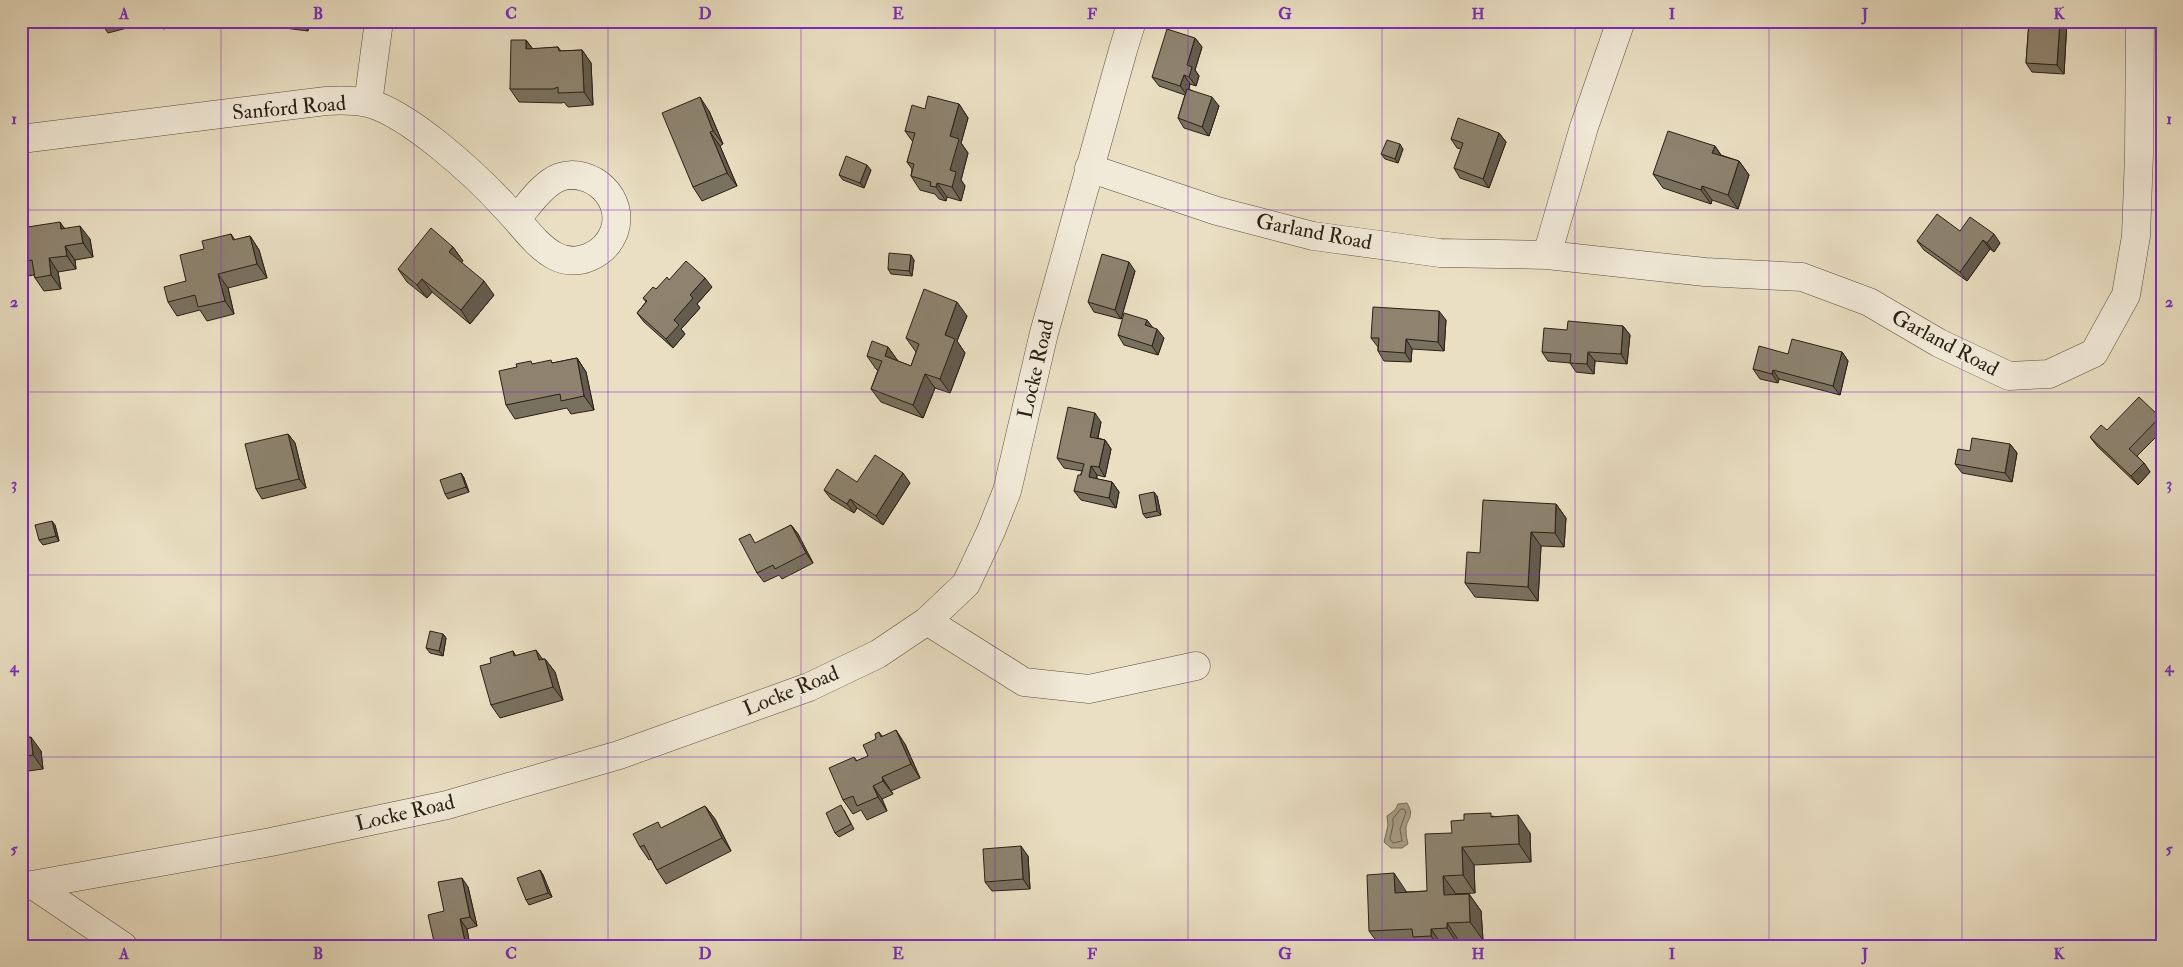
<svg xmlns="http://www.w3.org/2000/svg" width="2183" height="967" font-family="'IM FELL Double Pica',serif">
	<rect width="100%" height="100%" fill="#eadfc3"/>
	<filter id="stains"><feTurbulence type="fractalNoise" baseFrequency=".004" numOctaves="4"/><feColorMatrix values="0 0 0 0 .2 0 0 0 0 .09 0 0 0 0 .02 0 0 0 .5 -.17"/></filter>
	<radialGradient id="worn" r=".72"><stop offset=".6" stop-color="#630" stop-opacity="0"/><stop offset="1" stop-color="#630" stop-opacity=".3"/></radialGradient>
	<path fill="#a89e88" stroke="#756c5a" d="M 1407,803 C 1416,818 1405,819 1406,831 C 1406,835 1407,840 1408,844 L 1402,848 L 1391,848 L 1384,842 L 1388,825 L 1387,816 L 1395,810 L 1398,804 Z"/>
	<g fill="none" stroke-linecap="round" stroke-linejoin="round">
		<path stroke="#685f4e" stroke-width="1" d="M 1401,809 L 1404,809 L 1406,812 L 1400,829 L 1402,841 L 1393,843 L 1390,839 L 1393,825 L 1393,819 Z"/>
		<defs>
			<path id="minor" d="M 368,103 L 379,21
				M 21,139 L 326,101 C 340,100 354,100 368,103 C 410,114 477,176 506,208 C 521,223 536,246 555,256 C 577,268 605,255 614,232 C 626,199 592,167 560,177 C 542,184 529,205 516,219
				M 1089,168 L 1217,211 L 1313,236 L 1440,253 L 1547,255 L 1705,272 L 1802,277 L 1869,302 L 1939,343 L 2009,376 L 2049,374 L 2094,353 L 2126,295 L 2136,236 L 2139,154 L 2140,21
				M 1547,255 L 1584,127 L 1621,21
				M 927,621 L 1024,682 L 1089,689 L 1196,666
				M 33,885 L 123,946
				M 21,887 L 271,842 L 447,805 L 619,755 L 809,687 L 878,654 L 927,621 L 966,584 L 991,531 L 1007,491 L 1044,333 L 1123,50 L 1132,21"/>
		</defs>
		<use href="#minor" stroke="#595040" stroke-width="29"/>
		<use href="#minor" stroke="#f1ead8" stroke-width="28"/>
	</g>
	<path fill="#79715f" stroke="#292014" d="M 100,21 L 154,21 L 108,33 Z
		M 158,21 L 182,21 L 183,24 L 163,29 Z
		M 266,21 L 309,21 L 308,31 L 269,26 Z
		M 1709,21 L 1725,21 L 1723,27 Z
		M 2024,21 L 2067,21 L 2064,74 L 2032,72 L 2026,63 L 2029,22 Z
		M 1195,38 L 1202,47 L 1195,70 L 1199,76 L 1196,86 L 1190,84 L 1189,89 L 1219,106 L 1209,136 L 1184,128 L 1178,118 L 1185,95 L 1159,86 L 1152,77 Z
		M 526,40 L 533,49 L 558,47 L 561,51 L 582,50 L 591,63 L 593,105 L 568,107 L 564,102 L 562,103 L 519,102 L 510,89 Z
		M 959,104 L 968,118 L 961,143 L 968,153 L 961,180 L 965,186 L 961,201 L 947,197 L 946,201 L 939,199 L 935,194 L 920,190 L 911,176 L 912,169 L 907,162 L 913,142 L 905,131 L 925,109 Z
		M 709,111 L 723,144 L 720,146 L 737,186 L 702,201 L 693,187 Z
		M 1499,133 L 1506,142 L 1489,188 L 1460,178 L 1454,168 L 1461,149 L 1457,148 L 1451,139 Z
		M 1715,146 L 1721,155 L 1739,161 L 1749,175 L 1738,209 L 1712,200 L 1711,204 L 1663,188 L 1653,174 Z
		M 1403,149 L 1398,163 L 1385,159 L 1381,154 Z
		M 871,170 L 864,188 L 843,180 L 839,175 Z
		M 21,228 L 64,228 L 90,239 L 93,257 L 75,260 L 76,269 L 58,272 L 61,289 L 44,291 L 35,278 L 34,275 L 21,277 Z
		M 1960,231 L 2000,243 L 1994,252 L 1990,249 L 1967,281 L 1924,250 L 1917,241 Z
		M 231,234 L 235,240 L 250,236 L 259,250 L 267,278 L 228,288 L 234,314 L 207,321 L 200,310 L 177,316 L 168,302 L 186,281 L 204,249 Z
		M 453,247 L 463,261 L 461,262 L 494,295 L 470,324 L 432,292 L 427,298 L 407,282 L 398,269 Z
		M 914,260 L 912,276 L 891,274 L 888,269 Z
		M 1135,271 L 1121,319 L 1094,312 L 1088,302 Z
		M 669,280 L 712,287 L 697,304 L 700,308 L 681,329 L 685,334 L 673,348 L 644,322 L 637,313 L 646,302 L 643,298 Z
		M 967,316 L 957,341 L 965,353 L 950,393 L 935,388 L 923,418 L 881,402 L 871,389 L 878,370 L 876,369 L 867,356 L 888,347 L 898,361 L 911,366 L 916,352 L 906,338 Z
		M 1446,320 L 1444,351 L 1412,349 L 1411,362 L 1384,361 L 1378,351 L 1378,347 L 1371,338 Z
		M 1623,326 L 1630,335 L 1627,364 L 1595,361 L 1594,374 L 1576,372 L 1570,363 L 1548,361 L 1542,352 L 1567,330 Z
		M 1118,335 L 1164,338 L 1158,355 L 1124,345 Z
		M 1842,352 L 1848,361 L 1840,395 L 1779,379 L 1778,383 L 1760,379 L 1753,369 L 1788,354 Z
		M 577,358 L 586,372 L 594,410 L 571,414 L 567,408 L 515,419 L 506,405 L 533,364 L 553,363 Z
		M 2160,417 L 2162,419 L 2162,431 L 2137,456 L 2144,463 L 2150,472 L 2138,485 L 2097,446 L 2090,437 L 2107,430 Z
		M 1101,422 L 1098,438 L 1105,440 L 1111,449 L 1105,477 L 1097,475 L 1097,479 L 1112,482 L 1119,492 L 1116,508 L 1081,500 L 1074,491 L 1082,471 L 1064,468 L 1057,458 Z
		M 288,434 L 295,443 L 306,488 L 262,499 L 256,489 Z
		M 2010,444 L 2017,453 L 2012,482 L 1962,473 L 1955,464 L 1970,451 Z
		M 461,473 L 464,478 L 469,492 L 448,499 L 445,494 Z
		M 857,482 L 910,483 L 883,525 L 857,508 L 854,513 L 831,499 L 824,490 Z
		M 1157,496 L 1161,515 L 1146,518 L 1143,514 Z
		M 1556,504 L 1566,518 L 1564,547 L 1541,546 L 1538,601 L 1475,597 L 1465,583 L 1480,553 Z
		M 55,525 L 59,541 L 43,545 L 39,540 Z
		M 791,525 L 798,534 L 813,563 L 782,579 L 779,575 L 764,582 L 757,573 L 757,543 Z
		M 443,634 L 446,638 L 443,656 L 430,653 L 426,648 Z
		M 21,639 L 25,645 L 27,658 L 21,659 Z
		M 513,651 L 516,656 L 543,659 L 545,659 L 555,672 L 563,700 L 500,718 L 491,705 L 491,663 Z
		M 21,722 L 28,732 L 29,738 L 41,751 L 43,769 L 21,772 Z
		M 879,732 L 882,736 L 905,744 L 920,778 L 891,791 L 893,794 L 882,799 L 887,811 L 867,820 L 861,810 L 853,814 L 843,800 L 854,757 L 857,761 L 868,756 Z
		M 705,806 L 715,819 L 731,851 L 666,884 L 657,870 L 651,859 L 649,860 L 640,847 L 662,828 Z
		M 844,810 L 854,829 L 839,837 L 835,833 Z
		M 1493,816 L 1530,833 L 1531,862 L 1474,865 L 1475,893 L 1456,894 L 1469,894 L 1481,911 L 1483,940 L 1459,941 L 1459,946 L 1380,946 L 1369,931 L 1406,891 L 1406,892 L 1427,891 L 1452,833 Z
		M 1028,856 L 1030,889 L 992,891 L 985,882 Z
		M 540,870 L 543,875 L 552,897 L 529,905 L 526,900 Z
		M 468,887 L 477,926 L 467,929 L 470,946 L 435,946 L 444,911 Z"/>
	<path fill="#635c4e" stroke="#292014" d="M 301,21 L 309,21 L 308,31 Z
		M 1718,21 L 1725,21 L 1723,27 Z
		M 2060,21 L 2067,21 L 2064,74 L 2057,65 Z
		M 1195,38 L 1202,47 L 1195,70 L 1199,76 L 1196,86 L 1189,77 L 1187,65 Z
		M 526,40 L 536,54 L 526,49 Z
		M 582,50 L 591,63 L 593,105 L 584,92 Z
		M 1184,75 L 1190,84 L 1187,95 L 1180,86 Z
		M 700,97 L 709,111 L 723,144 L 713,131 Z
		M 1212,97 L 1219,106 L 1209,136 L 1202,127 Z
		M 959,104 L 968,118 L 961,143 L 968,153 L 961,180 L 965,186 L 961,201 L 952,187 L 950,170 L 950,136 Z
		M 710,132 L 720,146 L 737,186 L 727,173 Z
		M 1499,133 L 1506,142 L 1489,188 L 1483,179 Z
		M 1400,144 L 1403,149 L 1398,163 L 1395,159 Z
		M 1715,146 L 1724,160 L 1712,153 Z
		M 1739,161 L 1749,175 L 1738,209 L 1728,195 Z
		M 867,165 L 871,170 L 864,188 L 860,183 Z
		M 937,183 L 947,197 L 946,201 L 936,187 Z
		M 1702,186 L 1712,200 L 1711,204 L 1701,190 Z
		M 60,222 L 69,235 L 61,229 Z
		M 80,226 L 90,239 L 93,257 L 83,243 Z
		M 1994,234 L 2000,243 L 1994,252 L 1987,243 Z
		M 250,236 L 259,250 L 267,278 L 257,264 Z
		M 1983,240 L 1990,249 L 1967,281 L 1960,272 Z
		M 65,246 L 75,260 L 76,269 L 67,256 Z
		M 453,247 L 463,261 L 459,266 L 449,252 Z
		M 911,255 L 914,260 L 912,276 L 909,271 Z
		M 49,258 L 58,272 L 61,289 L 51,275 Z
		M 1129,262 L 1135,271 L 1121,319 L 1115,310 Z
		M 218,274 L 228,288 L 234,314 L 225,301 Z
		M 705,278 L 712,287 L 697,304 L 700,308 L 681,329 L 685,334 L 673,348 L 666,339 L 674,320 L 690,295 Z
		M 422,279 L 432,292 L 427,298 L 417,285 Z
		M 484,281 L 494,295 L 470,324 L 461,310 Z
		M 957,302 L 967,316 L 957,341 L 965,353 L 950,393 L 940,379 L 945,335 Z
		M 1439,311 L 1446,320 L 1444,351 L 1438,342 Z
		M 1147,320 L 1154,329 L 1145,325 Z
		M 1623,326 L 1630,335 L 1627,364 L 1621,354 Z
		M 1157,329 L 1164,338 L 1158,355 L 1152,346 Z
		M 1406,339 L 1412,349 L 1411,362 L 1405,353 Z
		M 888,347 L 898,361 L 885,356 Z
		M 1588,352 L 1595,361 L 1594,374 L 1587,364 Z
		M 1842,352 L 1848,361 L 1840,395 L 1833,386 Z
		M 577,358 L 586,372 L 594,410 L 584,396 Z
		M 1773,370 L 1779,379 L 1778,383 L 1772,374 Z
		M 925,374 L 935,388 L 923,418 L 913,405 Z
		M 1095,413 L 1101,422 L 1096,446 L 1090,437 Z
		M 288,434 L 295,443 L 306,488 L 299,479 Z
		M 1105,440 L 1111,449 L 1105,477 L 1099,467 Z
		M 2010,444 L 2017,453 L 2012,482 L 2005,473 Z
		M 2144,463 L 2150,472 L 2138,485 L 2131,476 Z
		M 1091,466 L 1097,475 L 1095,487 L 1089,477 Z
		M 461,473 L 464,478 L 469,492 L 466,487 Z
		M 903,473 L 910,483 L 883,525 L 876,516 Z
		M 1112,482 L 1119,492 L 1116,508 L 1109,498 Z
		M 1154,492 L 1157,496 L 1161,515 L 1157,511 Z
		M 850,499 L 857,508 L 854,513 L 847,504 Z
		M 1556,504 L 1566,518 L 1564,547 L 1555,533 Z
		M 52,521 L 55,525 L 59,541 L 56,536 Z
		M 791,525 L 798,534 L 813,563 L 806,553 Z
		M 1531,532 L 1541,546 L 1538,601 L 1528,587 Z
		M 443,634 L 446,638 L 443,656 L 439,651 Z
		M 21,639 L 25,645 L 27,658 L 21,650 Z
		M 536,650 L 546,664 L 539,660 Z
		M 545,659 L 555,672 L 563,700 L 553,687 Z
		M 21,722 L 28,732 L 31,752 L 22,739 Z
		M 896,730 L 905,744 L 920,778 L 911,764 Z
		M 31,737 L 41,751 L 43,769 L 33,755 Z
		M 882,777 L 891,791 L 893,794 L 883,781 Z
		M 873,786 L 882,799 L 887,811 L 878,797 Z
		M 705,806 L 715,819 L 731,851 L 722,838 Z
		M 1518,815 L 1530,833 L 1531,862 L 1519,844 Z
		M 1021,846 L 1028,856 L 1030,889 L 1023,879 Z
		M 1462,847 L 1474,865 L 1475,893 L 1463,875 Z
		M 540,870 L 543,875 L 552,897 L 548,893 Z
		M 1394,873 L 1406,891 L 1407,911 L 1395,893 Z
		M 1443,876 L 1456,894 L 1457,913 L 1444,895 Z
		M 462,878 L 468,887 L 477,926 L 470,917 Z
		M 1469,894 L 1481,911 L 1483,940 L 1470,922 Z
		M 460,919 L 467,929 L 470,946 L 466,946 Z
		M 1447,923 L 1459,941 L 1459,946 L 1447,928 Z
		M 1431,929 L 1443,946 L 1438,946 L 1431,936 Z"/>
	<path fill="#8d836f" stroke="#292014" d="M 2029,21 L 2060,21 L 2057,65 L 2026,63 Z
		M 1167,29 L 1195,38 L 1187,65 L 1192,67 L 1189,77 L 1184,75 L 1180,86 L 1152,77 Z
		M 511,40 L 526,40 L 526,49 L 558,47 L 559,51 L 582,50 L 584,92 L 558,93 L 558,87 L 553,89 L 510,89 Z
		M 1187,89 L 1212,97 L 1202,127 L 1178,118 Z
		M 928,96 L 959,104 L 950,136 L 959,139 L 950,170 L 956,172 L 952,187 L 937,183 L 936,187 L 930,186 L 931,182 L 911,176 L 914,164 L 907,162 L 915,133 L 905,131 L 912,105 L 925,109 Z
		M 700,97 L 713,131 L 710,132 L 727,173 L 693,187 L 662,113 Z
		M 1458,118 L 1499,133 L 1483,179 L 1454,168 L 1463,143 L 1451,139 Z
		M 1668,131 L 1715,146 L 1712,153 L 1739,161 L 1728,195 L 1702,186 L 1701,190 L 1653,174 Z
		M 1387,140 L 1400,144 L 1395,159 L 1381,154 Z
		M 846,156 L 867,165 L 860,183 L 839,175 Z
		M 1937,214 L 1960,231 L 1970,217 L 1994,234 L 1987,243 L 1983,240 L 1960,272 L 1917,241 Z
		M 60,222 L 61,229 L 80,226 L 83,243 L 65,246 L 67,256 L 49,258 L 51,275 L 35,278 L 32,260 L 21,262 L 21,228 Z
		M 431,228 L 453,247 L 449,252 L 484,281 L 461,310 L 422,279 L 417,285 L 398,269 Z
		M 231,234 L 233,240 L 250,236 L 257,264 L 218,274 L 225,301 L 198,307 L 195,295 L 168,302 L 164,287 L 186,281 L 180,255 L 204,249 L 202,241 Z
		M 889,253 L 911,255 L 909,271 L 888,269 Z
		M 1102,254 L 1129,262 L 1115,310 L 1088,302 Z
		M 686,261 L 705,278 L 690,295 L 693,298 L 674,320 L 679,325 L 666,339 L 637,313 L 647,301 L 643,298 L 653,287 L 656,289 L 667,277 L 669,280 Z
		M 924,289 L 957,302 L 945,335 L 955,339 L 940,379 L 925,374 L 913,405 L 871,389 L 882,361 L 867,356 L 872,341 L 888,347 L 885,356 L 911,366 L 919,344 L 906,338 Z
		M 1373,307 L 1439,311 L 1438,342 L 1406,339 L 1405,353 L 1378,351 L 1379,338 L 1371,338 Z
		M 1124,313 L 1147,320 L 1145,325 L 1157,329 L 1152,346 L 1118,335 Z
		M 1568,321 L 1623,326 L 1621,354 L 1588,352 L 1587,364 L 1570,363 L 1571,354 L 1542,352 L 1544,328 L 1567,330 Z
		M 1792,339 L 1842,352 L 1833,386 L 1773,370 L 1772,374 L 1753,369 L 1759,346 L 1788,354 Z
		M 577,358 L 584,396 L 561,401 L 560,394 L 506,405 L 499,371 L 517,367 L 516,364 L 531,361 L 532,364 L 551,360 L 552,363 Z
		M 2139,397 L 2160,417 L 2129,449 L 2144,463 L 2131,476 L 2090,437 L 2101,425 L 2107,430 Z
		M 1068,407 L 1095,413 L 1090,437 L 1105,440 L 1099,467 L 1091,466 L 1089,477 L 1112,482 L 1109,498 L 1074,491 L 1078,475 L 1081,475 L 1084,464 L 1057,458 Z
		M 288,434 L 299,479 L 256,489 L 245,444 Z
		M 1972,438 L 2010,444 L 2005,473 L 1955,464 L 1958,449 L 1970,451 Z
		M 875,455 L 903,473 L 876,516 L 850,499 L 847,504 L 824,490 L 837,469 L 857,482 Z
		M 461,473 L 466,487 L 445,494 L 440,480 Z
		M 1154,492 L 1157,511 L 1143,514 L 1139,495 Z
		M 1483,500 L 1556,504 L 1555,533 L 1531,532 L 1528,587 L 1465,583 L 1467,552 L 1480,553 Z
		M 52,521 L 56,536 L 39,540 L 35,525 Z
		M 791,525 L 806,553 L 775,569 L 773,565 L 757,573 L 739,539 L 750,534 L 755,543 Z
		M 430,631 L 443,634 L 439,651 L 426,648 Z
		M 536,650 L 539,660 L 545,659 L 553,687 L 491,705 L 480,666 L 491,663 L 490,658 L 513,651 L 514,656 Z
		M 896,730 L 911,764 L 882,777 L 883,781 L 873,786 L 878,797 L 857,806 L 853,796 L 843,800 L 829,768 L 854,757 L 856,761 L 868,756 L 863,745 L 876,739 L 875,734 L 879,732 L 881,737 Z
		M 21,737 L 22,739 L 31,737 L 33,755 L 21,757 Z
		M 841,805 L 851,824 L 835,833 L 826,813 Z
		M 705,806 L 722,838 L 657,870 L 644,845 L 640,847 L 633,834 L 658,822 L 661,828 Z
		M 1491,813 L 1491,817 L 1518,815 L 1519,844 L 1462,847 L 1463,875 L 1443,876 L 1444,895 L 1469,894 L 1470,922 L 1447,923 L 1447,928 L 1431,929 L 1431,936 L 1413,937 L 1412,929 L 1369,931 L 1367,875 L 1394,873 L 1395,893 L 1427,891 L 1425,834 L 1452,833 L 1451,821 L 1464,820 L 1464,814 Z
		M 1021,846 L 1023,879 L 985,882 L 983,849 Z
		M 540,870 L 548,893 L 526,900 L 517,878 Z
		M 462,878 L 470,917 L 460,919 L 466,946 L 435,946 L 428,915 L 444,911 L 438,882 Z"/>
	<path fill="none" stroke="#7b2cbf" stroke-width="1" stroke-opacity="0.55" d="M 221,21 L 221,946M 414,21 L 414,946M 608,21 L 608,946M 801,21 L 801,946M 995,21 L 995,946M 1188,21 L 1188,946M 1382,21 L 1382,946M 1575,21 L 1575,946M 1769,21 L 1769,946M 1962,21 L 1962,946M 21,210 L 2162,210M 21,392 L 2162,392M 21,575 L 2162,575M 21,757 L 2162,757"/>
	<g text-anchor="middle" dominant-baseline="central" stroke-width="4" stroke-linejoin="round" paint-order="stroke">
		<g font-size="21" fill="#292014" stroke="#f1ead8">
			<text transform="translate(289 108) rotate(-5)">Sanford Road</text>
			<text transform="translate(1314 232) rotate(11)">Garland Road</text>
			<text transform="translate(1945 343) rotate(28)">Garland Road</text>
			<text transform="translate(1036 369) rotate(-77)">Locke Road</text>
			<text transform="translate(791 691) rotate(-22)">Locke Road</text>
			<text transform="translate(405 813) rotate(-13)">Locke Road</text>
		</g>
	</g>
	<rect width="2183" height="967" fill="none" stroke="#eadfc3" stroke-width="55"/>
	<rect x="28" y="28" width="2128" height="912" fill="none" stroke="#7b2cbf" stroke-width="2"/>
	<g font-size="16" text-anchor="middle" font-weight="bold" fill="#7b2cbf">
		<text x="124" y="19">A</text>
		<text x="318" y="19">B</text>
		<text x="511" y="19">C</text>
		<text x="705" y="19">D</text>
		<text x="898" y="19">E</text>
		<text x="1092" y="19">F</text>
		<text x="1285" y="19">G</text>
		<text x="1478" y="19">H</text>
		<text x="1672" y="19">I</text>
		<text x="1865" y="19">J</text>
		<text x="2059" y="19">K</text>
		<text x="14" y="124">1</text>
		<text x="2169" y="124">1</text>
		<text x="14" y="307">2</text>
		<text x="2169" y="307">2</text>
		<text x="14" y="489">3</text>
		<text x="2169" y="489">3</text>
		<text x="14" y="672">4</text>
		<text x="2169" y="672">4</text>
		<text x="14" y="854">5</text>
		<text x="2169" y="854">5</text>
		<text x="124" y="959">A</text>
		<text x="318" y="959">B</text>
		<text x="511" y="959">C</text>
		<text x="705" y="959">D</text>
		<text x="898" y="959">E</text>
		<text x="1092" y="959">F</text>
		<text x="1285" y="959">G</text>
		<text x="1478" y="959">H</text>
		<text x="1672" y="959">I</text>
		<text x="1865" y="959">J</text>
		<text x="2059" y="959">K</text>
	</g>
	<rect width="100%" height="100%" filter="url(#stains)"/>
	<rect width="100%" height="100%" fill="url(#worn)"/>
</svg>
